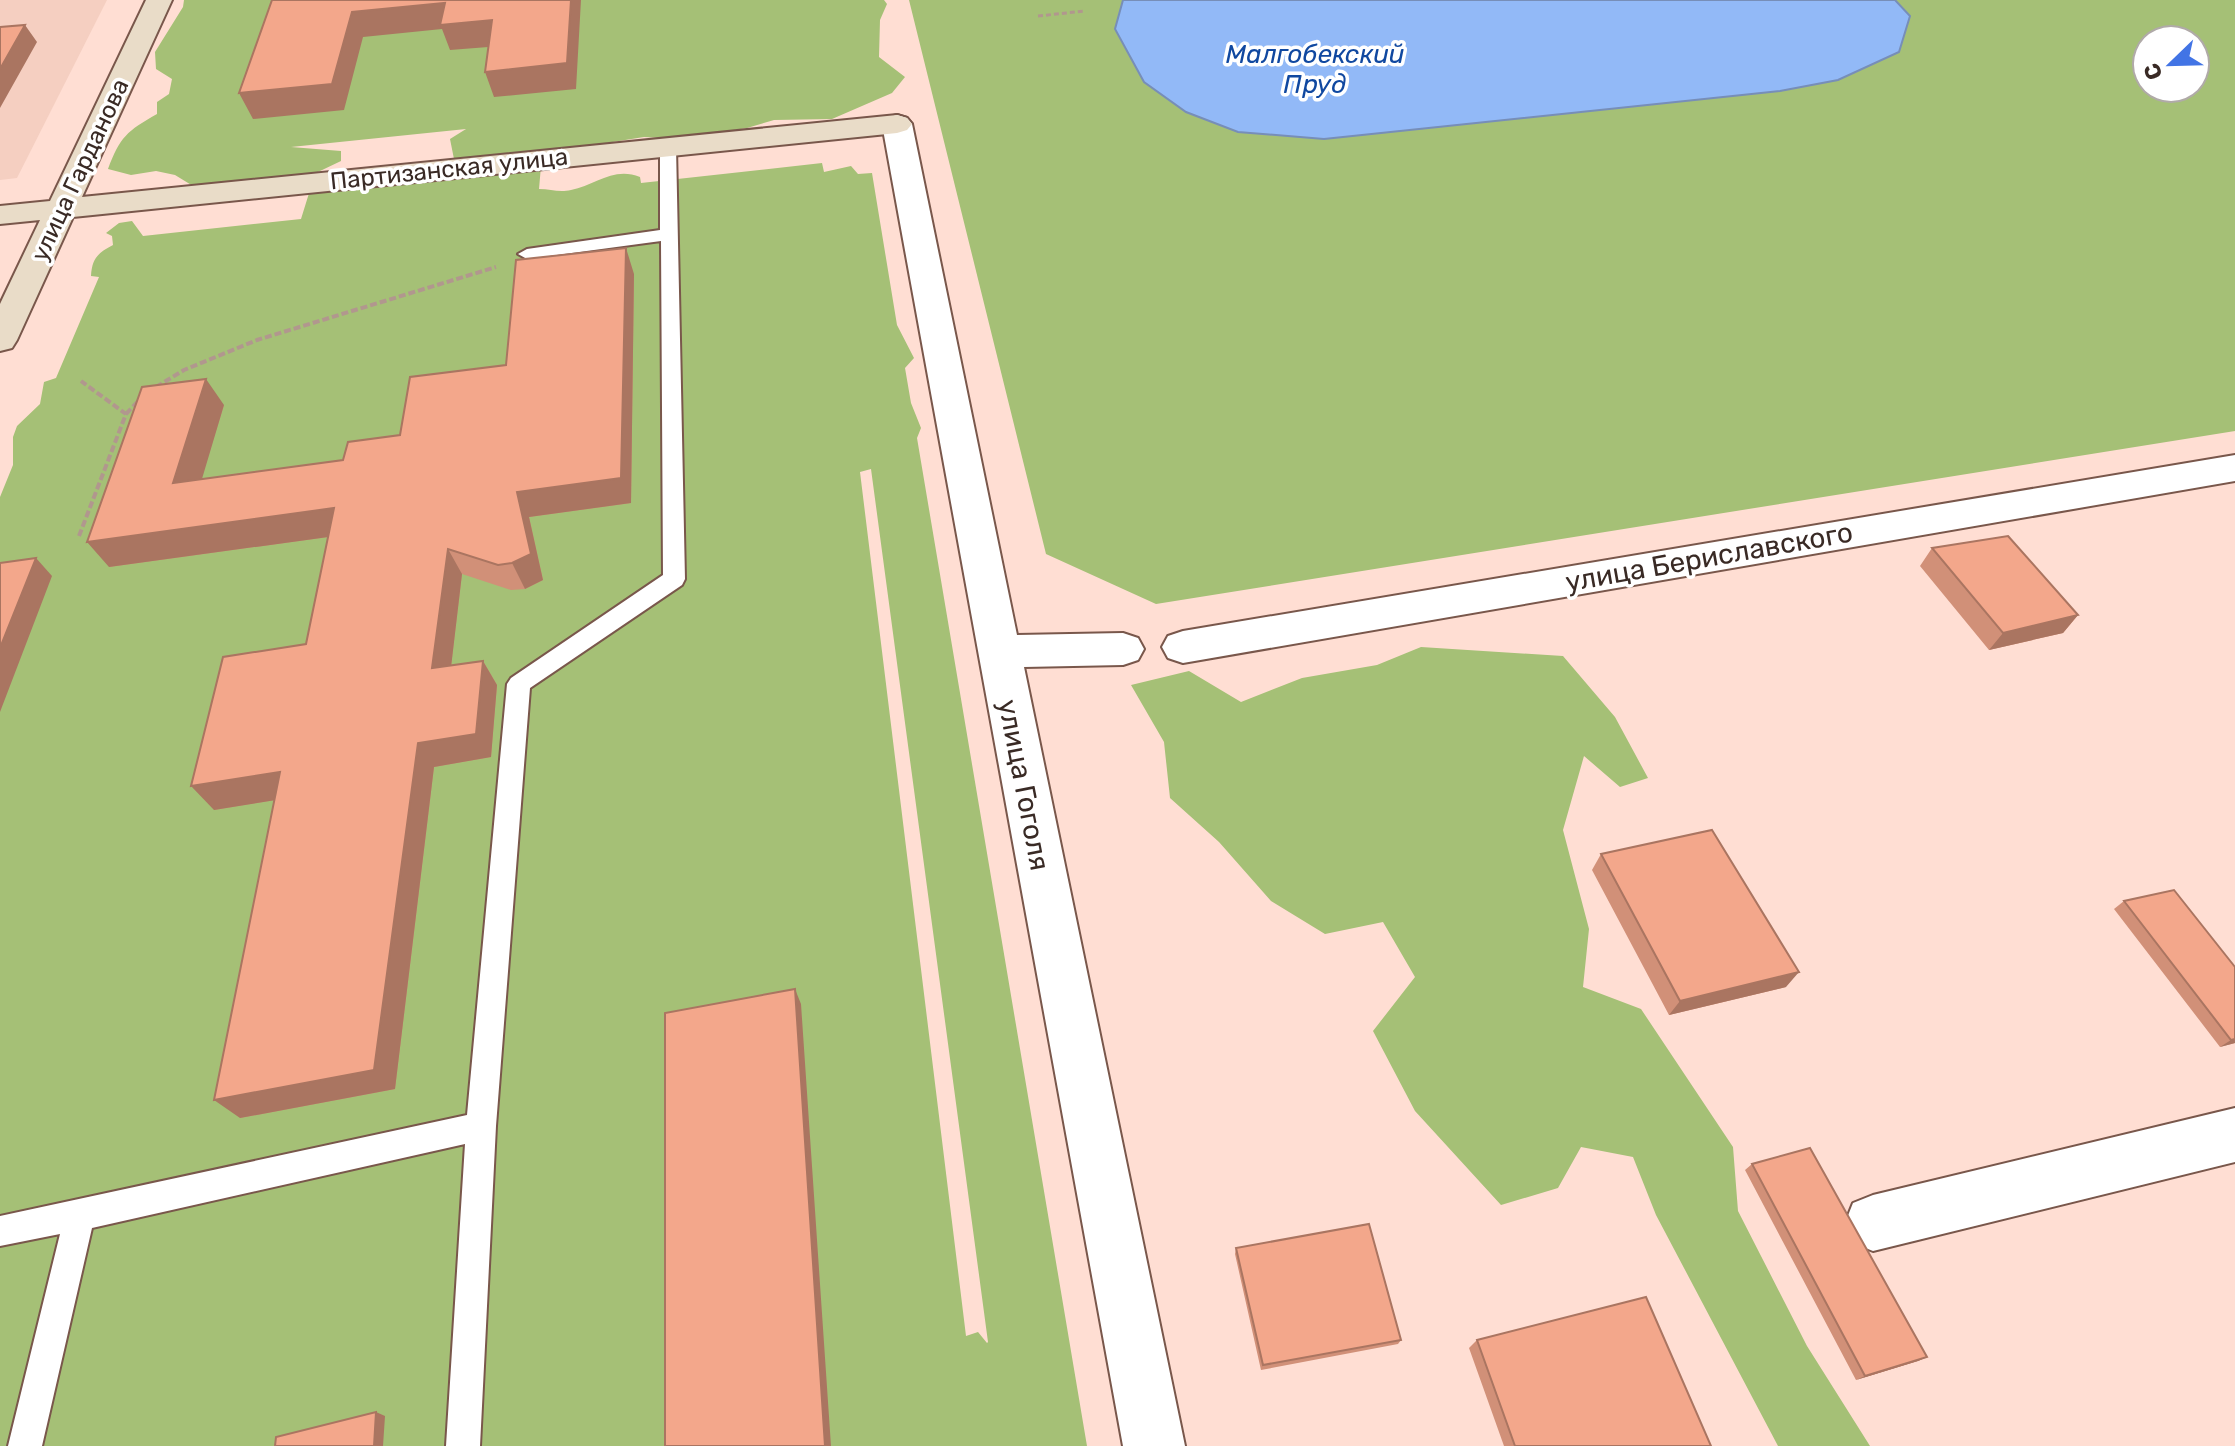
<svg xmlns="http://www.w3.org/2000/svg" width="2235" height="1446" font-family="Rubik,sans-serif">
	<rect width="100%" height="100%" fill="#ffded3"/>
	<path fill="#f5cfc1" d="M 0,0 L 107,0 L 17,178 L 0,180 Z"/>
	<path fill="#a5c076" fill-rule="evenodd" d="M 184,0 L 884,0 L 887,4 L 880,20 L 879,57 L 905,77 L 892,93 L 832,119 L 774,120 L 747,128 L 679,139 L 644,137 L 575,148 L 454,159 L 450,139 L 466,129 L 291,147 L 341,151 L 341,161 L 297,182 L 193,186 L 175,175 L 156,171 L 131,175 L 108,169 C 120,137 127,131 157,114 L 157,102 L 169,94 L 172,79 L 156,69 L 155,52 L 183,7 Z
		M 909,0 L 2235,0 L 2235,431 L 1156,604 L 1046,554 ZM 2147,40 L 2195,40 L 2195,88 L 2147,88 Z
		M 822,163 L 824,172 L 851,166 L 858,174 L 872,173 L 897,325 L 914,358 L 905,368 L 911,403 L 921,428 L 917,438 L 1087,1446 L 0,1446 L 0,497 L 13,465 L 13,437 L 17,426 L 40,404 L 44,382 L 56,378 L 99,277 L 91,276 C 92,258 98,253 113,245 L 112,236 L 106,233 L 119,223 L 132,221 L 143,236 L 301,219 L 310,190 L 541,166 L 539,189 C 551,189 559,193 571,190 C 595,185 614,166 640,177 L 641,183 ZM 871,469 L 988,1342 L 987,1343 L 978,1332 L 966,1336 L 860,472 Z
		M 1421,647 L 1563,656 L 1615,717 L 1648,778 L 1620,787 L 1584,756 L 1563,830 L 1589,929 L 1583,987 L 1641,1009 L 1733,1147 L 1738,1211 L 1807,1346 L 1870,1446 L 1778,1446 L 1656,1215 L 1633,1157 L 1581,1147 L 1558,1188 L 1501,1205 L 1415,1111 L 1373,1031 L 1415,977 L 1383,922 L 1325,934 L 1271,901 L 1219,842 L 1170,798 L 1164,742 L 1131,685 L 1189,671 L 1241,702 L 1302,678 L 1377,665 Z"/>
	<path fill="#92b9f7" stroke="#778eb8" stroke-width="2" d="M 1123,0 L 1895,0 L 1910,16 L 1899,52 L 1838,80 L 1780,91 L 1324,139 L 1238,132 L 1186,112 L 1144,82 L 1115,29 Z"/>
	<g fill="none" stroke-linecap="round" stroke-linejoin="round">
		<defs>
			<path id="lane" d="M 668,142 L 676,147 L 685,579 L 682,585 L 530,688 L 496,1126 L 480,1446 L 446,1446 L 465,1144 L 92,1228 L 42,1446 L 8,1446 L 60,1234 L 0,1246 L 0,1216 L 467,1115 L 507,684 L 511,678 L 663,575 L 661,241 L 527,259 L 518,254 L 527,249 L 660,230 L 660,147 Z"/>
			<path id="street" d="M 897,115 L 907,118 L 912,124 L 1017,635 L 1123,633 L 1138,638 L 1144,649 L 1138,660 L 1123,665 L 1024,667 L 1185,1446 L 1123,1446 L 882,124 L 887,118 Z
				M 2235,455 L 2235,481 L 1183,663 L 1168,658 L 1162,647 L 1168,636 L 1183,631 Z
				M 2235,1108 L 2235,1162 L 1873,1251 L 1853,1243 L 1845,1223 L 1853,1203 L 1873,1195 Z"/>
			<path id="secondary" d="M 146,0 L 172,0 L 82,197 L 897,115 L 907,118 L 912,124 L 907,130 L 897,133 L 73,217 L 17,340 L 12,348 L 0,351 L 0,304 L 40,220 L 0,224 L 0,206 L 50,201 Z"/>
		</defs>
		<use href="#lane" stroke="#79574b" stroke-width="4"/>
		<use href="#street" stroke="#79574b" stroke-width="4"/>
		<use href="#secondary" stroke="#79574b" stroke-width="4"/>
		<path stroke="#b1978e" stroke-width="3" stroke-dasharray="5 3" stroke-linecap="butt" d="M 1038,16 L 1085,11"/>
		<path stroke="#b1978e" stroke-width="4" stroke-dasharray="7 3" stroke-linecap="butt" d="M 156,387 L 184,370 L 257,340 L 496,267
			M 126,414 L 144,395
			M 79,536 L 126,414 L 81,381"/>
		<use href="#lane" fill="#fff" fill-rule="evenodd"/>
		<use href="#street" fill="#fff" fill-rule="evenodd"/>
		<use href="#secondary" fill="#e9dcc8" fill-rule="evenodd"/>
	</g>
	<path fill="#d19078" d="M 634,274 L 631,503 L 529,517 L 543,580 L 525,589 L 511,590 L 462,574 L 451,666 L 483,661 L 497,685 L 491,757 L 434,767 L 395,1089 L 240,1118 L 275,800 L 214,810 L 306,644 L 328,537 L 109,567 L 224,405 L 201,479 L 343,460 L 400,435 L 506,365 Z
		M 1932,548 L 2078,615 L 2063,633 L 1989,650 L 1920,566 Z
		M 1601,854 L 1786,987 L 1669,1015 L 1592,870 Z
		M 2124,901 L 2235,967 L 2235,1043 L 2220,1047 L 2114,909 Z
		M 1752,1164 L 1927,1357 L 1918,1361 L 1856,1380 L 1745,1170 Z
		M 1236,1248 L 1401,1340 L 1398,1344 L 1261,1370 L 1235,1254 Z
		M 1477,1340 L 1711,1446 L 1504,1446 L 1469,1348 Z"/>
	<path fill="#aa7561" d="M 571,0 L 581,0 L 576,89 L 494,97 L 485,72 Z
		M 445,3 L 492,20 L 501,46 L 450,50 L 442,29 L 363,37 L 344,110 L 253,119 L 239,93 L 352,12 Z
		M 25,25 L 37,42 L 0,108 L 0,69 Z
		M 626,248 L 634,274 L 631,503 L 529,517 L 543,580 L 525,589 L 512,563 L 517,492 Z
		M 206,379 L 224,405 L 193,509 L 173,483 Z
		M 334,508 L 350,534 L 109,567 L 87,542 Z
		M 448,549 L 462,574 L 448,693 L 432,668 Z
		M 36,558 L 52,576 L 0,712 L 0,648 Z
		M 2078,615 L 2063,633 L 1989,650 L 2003,633 Z
		M 483,661 L 497,685 L 491,757 L 434,767 L 395,1089 L 240,1118 L 214,1100 L 418,743 Z
		M 280,772 L 301,796 L 214,810 L 191,786 Z
		M 1799,972 L 1786,987 L 1669,1015 L 1680,1001 Z
		M 795,989 L 801,1004 L 831,1446 L 825,1446 Z
		M 2235,1039 L 2235,1043 L 2220,1047 L 2231,1040 Z
		M 1927,1357 L 1918,1361 L 1856,1380 L 1865,1376 Z
		M 376,1412 L 385,1416 L 383,1446 L 374,1446 Z"/>
	<path fill="#f3a78b" stroke="#aa7561" stroke-width="2" d="M 272,0 L 571,0 L 567,63 L 485,72 L 492,20 L 440,25 L 445,3 L 352,12 L 332,84 L 239,93 Z
		M 25,25 L 0,69 L 0,27 Z
		M 626,248 L 621,478 L 517,492 L 531,554 L 512,563 L 498,565 L 448,549 L 432,668 L 483,661 L 476,734 L 418,743 L 374,1070 L 214,1100 L 280,772 L 191,786 L 223,657 L 306,644 L 334,508 L 87,542 L 142,387 L 206,379 L 173,483 L 343,460 L 348,442 L 400,435 L 410,377 L 506,365 L 516,260 Z
		M 2008,536 L 2078,615 L 2003,633 L 1932,548 Z
		M 36,558 L 0,648 L 0,563 Z
		M 1712,830 L 1799,972 L 1680,1001 L 1601,854 Z
		M 2174,890 L 2235,967 L 2235,1039 L 2231,1040 L 2124,901 Z
		M 795,989 L 825,1446 L 665,1446 L 665,1013 Z
		M 1810,1148 L 1927,1357 L 1865,1376 L 1752,1164 Z
		M 1369,1224 L 1401,1340 L 1263,1365 L 1236,1248 Z
		M 1646,1297 L 1711,1446 L 1515,1446 L 1477,1340 Z
		M 376,1412 L 374,1446 L 275,1446 L 276,1437 Z"/>
	<g text-anchor="middle" dominant-baseline="central" stroke-width="7" stroke-linejoin="round" paint-order="stroke">
		<g font-size="24" fill="#392a25" stroke="#fff">
			<text transform="translate(449 169) rotate(-6)">Партизанская улица</text>
			<text transform="translate(80 170) rotate(-65)">улица Гарданова</text>
		</g>
		<g font-size="26" font-style="italic" fill="#1048a0" stroke="#fff">
			<text x="1315" y="54">Малгобекский<tspan x="1315" dy="30">Пруд</tspan></text>
		</g>
		<g font-size="28" fill="#392a25" stroke="#fff">
			<text transform="translate(1709 557) rotate(-10)">улица Бериславского</text>
			<text transform="translate(1024 785) rotate(79)">улица Гоголя</text>
		</g>
	</g>
	<g transform="translate(2171 64) rotate(247)"><circle r="38" fill="#ffffff" stroke="#b0aaa8" stroke-width="2"/>
	<path d="M0-6L14 30L0 20L-14 30Z" fill="#4274e5"/>
	<text y="-12" font-size="22" font-weight="bold" text-anchor="middle" fill="#392a25">С</text>
	</g>
</svg>
